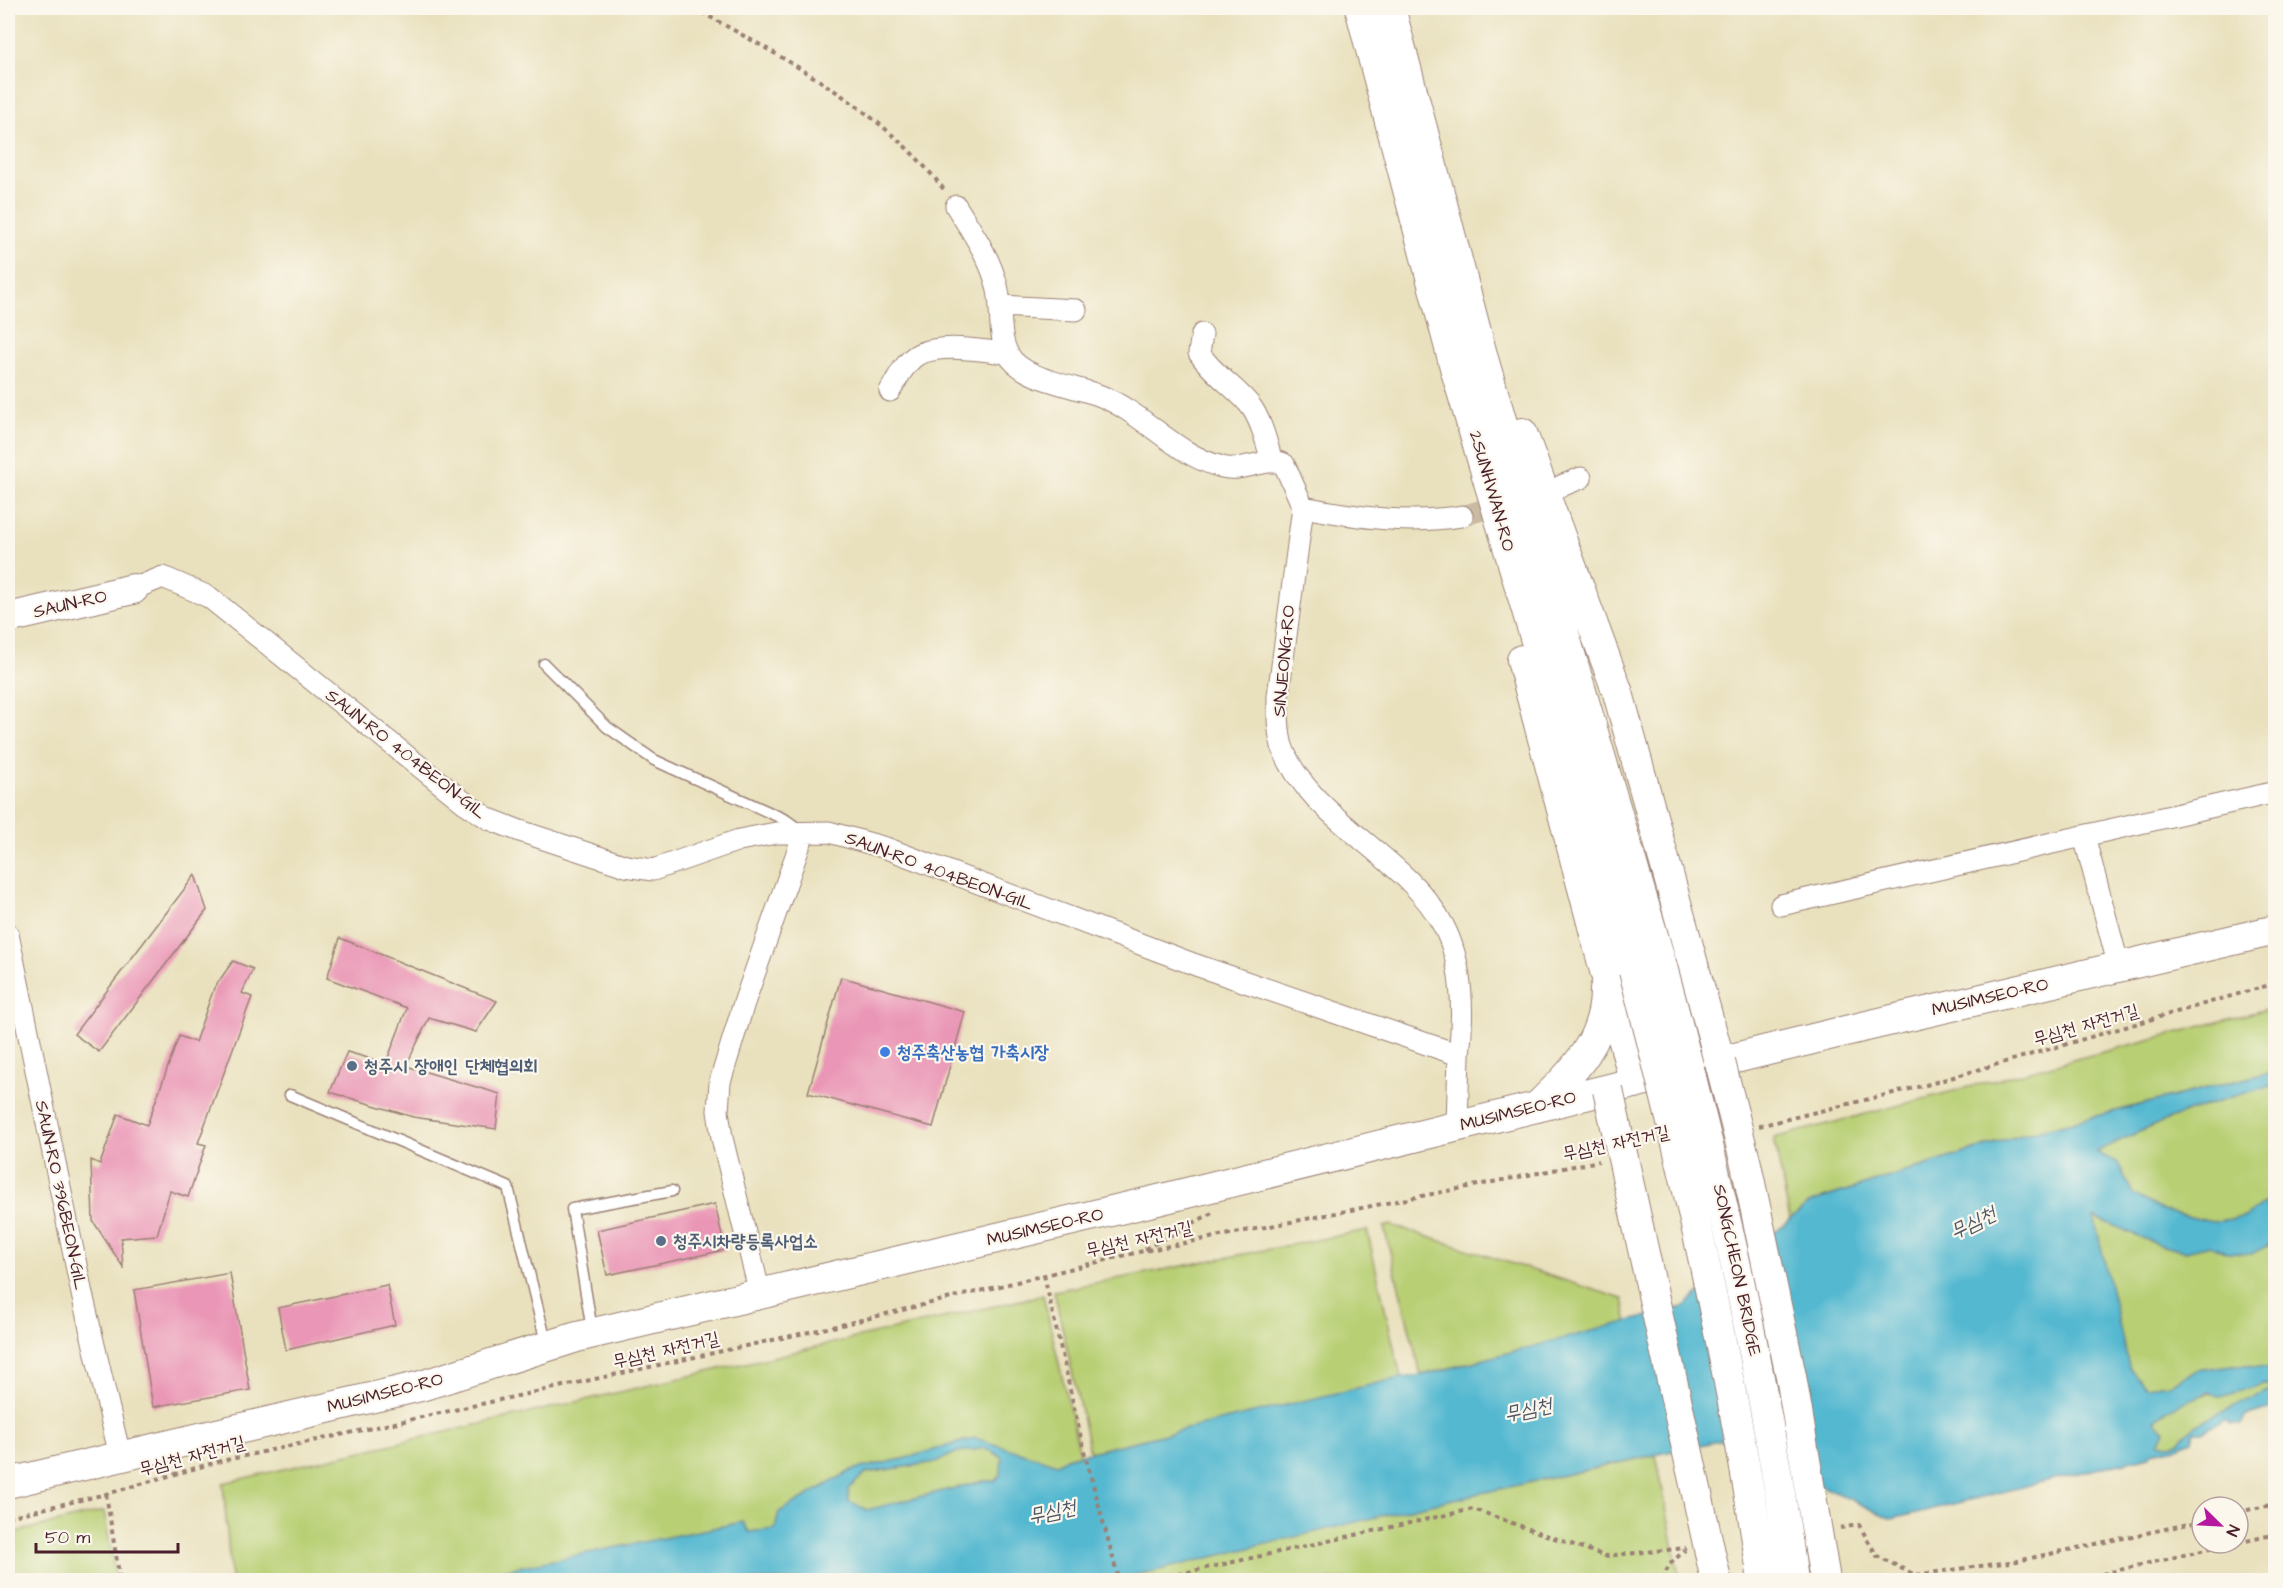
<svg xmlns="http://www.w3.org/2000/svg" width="2283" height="1588" font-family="'Architects Daughter','Poor Story',sans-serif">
	<rect width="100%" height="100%" fill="#fbf7ec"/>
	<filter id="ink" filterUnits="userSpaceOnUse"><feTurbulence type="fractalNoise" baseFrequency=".0167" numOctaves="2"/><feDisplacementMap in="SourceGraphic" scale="12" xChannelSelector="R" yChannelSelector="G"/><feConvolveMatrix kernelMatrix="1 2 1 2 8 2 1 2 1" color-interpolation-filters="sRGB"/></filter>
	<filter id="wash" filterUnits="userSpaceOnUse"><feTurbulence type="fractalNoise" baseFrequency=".008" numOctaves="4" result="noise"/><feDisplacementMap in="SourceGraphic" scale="24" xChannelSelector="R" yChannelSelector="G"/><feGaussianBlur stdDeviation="1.35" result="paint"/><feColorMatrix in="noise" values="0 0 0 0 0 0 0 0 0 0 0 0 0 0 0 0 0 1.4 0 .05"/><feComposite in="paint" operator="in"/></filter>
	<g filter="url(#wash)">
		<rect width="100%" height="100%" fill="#e9e1be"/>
		<path fill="#b8cf73" stroke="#81774f" stroke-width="1.5" d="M 2275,1007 L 2275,1071 L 2024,1134 L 1811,1202 L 1790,1220 L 1774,1138 Z
			M 2275,1085 L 2275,1195 L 2245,1217 L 2212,1222 L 2163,1211 L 2133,1194 L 2118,1163 L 2096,1152 C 2157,1122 2209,1101 2275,1085 Z
			M 2094,1217 L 2159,1245 L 2185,1251 L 2210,1245 L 2227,1253 L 2272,1245 L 2275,1242 L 2275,1369 L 2233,1365 L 2197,1370 L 2170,1384 L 2145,1387 L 2129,1368 Z
			M 1391,1225 L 1623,1299 L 1628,1323 L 1421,1375 L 1384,1227 Z
			M 1367,1230 L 1401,1378 L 1090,1452 L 1054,1291 Z
			M 1043,1295 L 1080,1454 L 1066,1458 L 1057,1464 L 974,1438 L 903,1459 L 852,1470 L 775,1529 L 749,1532 L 743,1522 L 453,1580 L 231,1580 L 223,1483 Z
			M 2264,1384 L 2275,1388 L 2196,1424 L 2179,1442 L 2170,1445 L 2158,1442 L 2165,1431 L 2154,1420 C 2192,1385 2221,1398 2264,1384 Z
			M 986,1448 L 1002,1457 L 1001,1474 L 995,1481 L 983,1481 L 867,1510 L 849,1501 L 848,1489 L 866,1473 L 936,1462 L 958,1452 Z
			M 1656,1455 L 1680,1580 L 1123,1580 L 1122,1577 L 1426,1505 Z
			M 104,1511 L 116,1580 L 8,1580 L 8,1534 Z"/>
		<path fill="#52b8d0" stroke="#4e6c7e" stroke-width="1.5" fill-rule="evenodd" d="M 2275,1071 L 2275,1085 C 2210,1101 2157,1122 2096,1152 L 2118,1163 L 2133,1194 L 2163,1211 L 2212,1222 L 2245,1217 L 2275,1195 L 2275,1242 L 2251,1254 L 2227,1253 L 2210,1245 L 2185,1251 L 2159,1245 L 2094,1217 L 2129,1367 L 2145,1387 L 2170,1384 L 2197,1370 L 2233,1365 L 2275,1369 L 2275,1407 L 2246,1416 L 2241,1424 L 2231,1424 L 2225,1420 L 2203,1431 L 2194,1431 L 2192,1441 L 2177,1447 L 2152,1452 L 2149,1456 L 1892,1519 L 1723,1440 L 1426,1505 L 1151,1572 L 1103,1580 L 453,1580 L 743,1522 L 749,1532 L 775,1529 L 779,1512 L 852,1470 L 903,1459 L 975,1438 L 1057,1464 L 1066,1458 L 1395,1379 L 1428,1374 L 1683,1307 L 1811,1202 L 2025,1134 ZM 2264,1384 L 2274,1388 L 2196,1424 L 2179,1442 L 2170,1444 L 2159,1442 L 2165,1431 L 2155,1420 L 2166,1410 L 2209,1392 L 2221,1397 ZM 986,1448 L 1002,1457 L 1001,1474 L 995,1481 L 983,1481 L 867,1510 L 849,1501 L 848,1489 L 866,1473 L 936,1462 L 958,1452 Z"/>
		<g id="blocks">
			<path fill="#ea96b6" d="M 195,875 L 207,910 L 99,1052 L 74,1034 Z
				M 340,938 L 497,1001 L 476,1032 L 429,1018 L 406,1066 L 500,1094 L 496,1129 L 413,1117 L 330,1092 L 347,1052 L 386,1063 L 407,1008 L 327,978 Z
				M 233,961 L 253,969 L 242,993 L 252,997 L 198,1143 L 206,1145 L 188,1197 L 170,1191 L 157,1235 L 121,1238 L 123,1267 L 93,1221 L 91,1160 L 100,1164 L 118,1114 L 147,1125 L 179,1036 L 195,1042 L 214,988 Z
				M 841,977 L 965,1012 L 933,1127 L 808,1093 Z
				M 715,1204 L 725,1250 L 607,1275 L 597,1230 Z
				M 230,1273 L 250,1390 L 153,1407 L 134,1290 Z
				M 387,1285 L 395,1325 L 286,1350 L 278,1308 Z"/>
		</g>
	</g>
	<g filter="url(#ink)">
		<use href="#blocks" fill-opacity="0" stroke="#9a8074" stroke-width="1.5"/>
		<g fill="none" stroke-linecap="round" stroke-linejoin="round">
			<path stroke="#c9baa1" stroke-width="21" stroke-dasharray="21 10" stroke-linecap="butt" d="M 1462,516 L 1509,502"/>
			<defs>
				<path id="lane" d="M 544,664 L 607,727 L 654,760 L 786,820 L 800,830
					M 290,1095 L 508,1187 L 547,1346
					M 592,1330 L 572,1209 L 672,1191"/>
				<path id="street" d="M 956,206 C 972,232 990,257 997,286 C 1003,307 997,334 1008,354 C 1022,380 1076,386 1101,396 C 1145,414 1175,455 1222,467 C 1242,473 1266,456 1284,464 L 1303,507
					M 1000,306 L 1076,310
					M 1202,334 L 1199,353 C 1215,377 1238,388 1252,408 C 1262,423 1267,444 1272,462
					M 890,391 C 897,379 906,360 919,354 C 944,343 981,351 1007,353
					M 1561,486 L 1581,478
					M 133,589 L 163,577 L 209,597 L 465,803 L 489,819 L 520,831 L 626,866 L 653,870 L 739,840 L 776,833 L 829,832 L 886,848 L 1196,965 L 1459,1055 L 1457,1126
					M 2084,836 L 2119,967
					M 1781,905 L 2276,792
					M 8,934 L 82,1294 L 120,1456
					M 1459,1055 C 1464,1013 1463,962 1443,925 C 1407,856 1307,818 1282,746 C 1277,729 1278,712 1278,696 L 1303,507 C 1357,517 1407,525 1462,516
					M 760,1294 L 722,1138 L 718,1111 L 720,1082 L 744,1003 L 804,833"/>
				<path id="secondary" d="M 1360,8 L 1456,371 L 1634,971
					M 1390,8 L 1484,362 L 1661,963
					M 1522,433 L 1618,693 L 1720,1062
					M 8,618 L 133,589
					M 1522,660 L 1635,1083
					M 1537,1107 C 1572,1073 1606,1041 1605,989
					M 8,1483 L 421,1386 L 577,1337 L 1158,1200 L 1841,1032 L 2276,930"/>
			</defs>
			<use href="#lane" stroke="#9a8074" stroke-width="13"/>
			<use href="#street" stroke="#9a8074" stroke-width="23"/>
			<use href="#secondary" stroke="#9a8074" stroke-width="32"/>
			<path stroke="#9a8074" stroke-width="4" stroke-dasharray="4.5 4.5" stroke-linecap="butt" d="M 694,8 C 783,58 882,108 945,191
				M 1759,1126 L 1926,1085 L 2276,983
				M 1145,1249 L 1212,1213
				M 1044,1275 L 1084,1451 L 1119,1580
				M 106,1494 L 120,1580
				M 2238,1512 L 2276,1504
				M 8,1517 L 106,1494 L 217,1462 L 841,1325 L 1139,1252 L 1599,1161
				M 1840,1528 L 1859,1525 L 1877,1556 L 1915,1575 L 2017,1561 L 2202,1521
				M 2238,1543 L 2276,1534
				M 1152,1580 L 1473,1509 L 1605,1556 L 1686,1548
				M 1662,1580 L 1670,1564 L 1685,1550
				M 2076,1580 L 2236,1543"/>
			<use href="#lane" stroke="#fff" stroke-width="10"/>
			<use href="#street" stroke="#fff" stroke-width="21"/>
			<use href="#secondary" stroke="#fff" stroke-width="30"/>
			<defs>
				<path id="secondary-bridge" d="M 1661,963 C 1716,1167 1764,1371 1793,1580
					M 1634,971 C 1686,1172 1733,1375 1763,1580
					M 1720,1062 L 1746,1164 L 1791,1376 L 1825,1580
					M 1608,1090 L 1716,1580"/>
			</defs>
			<use href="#secondary-bridge" stroke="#9a8074" stroke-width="32" stroke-linecap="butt"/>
			<use href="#secondary-bridge" stroke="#fff" stroke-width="30"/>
		</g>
	</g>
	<circle fill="#3f7fe0" stroke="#fbf7ec" stroke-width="2" cx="885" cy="1052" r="6"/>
	<g fill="#5c6f8a" stroke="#fbf7ec" stroke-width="2">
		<circle cx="352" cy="1066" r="6"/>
		<circle cx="661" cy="1241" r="6"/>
	</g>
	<g text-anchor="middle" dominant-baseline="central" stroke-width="4.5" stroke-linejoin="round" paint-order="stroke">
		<g font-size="18" fill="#4a1f2b" stroke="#fbf7ec">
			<text transform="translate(1492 491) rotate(74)">2SUNHWAN-RO</text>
			<text transform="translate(70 604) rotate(-13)">SAUN-RO</text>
			<text transform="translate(1284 661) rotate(-85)">SINJEONG-RO</text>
			<text transform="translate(406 754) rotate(38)">SAUN-RO 404BEON-GIL</text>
			<text transform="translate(939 871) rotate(20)">SAUN-RO 404BEON-GIL</text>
			<text transform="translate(1990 997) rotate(-13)">MUSIMSEO-RO</text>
			<text transform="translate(2086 1025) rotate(-16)">무심천 자전거길</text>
			<text transform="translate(1518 1111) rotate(-14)">MUSIMSEO-RO</text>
			<text transform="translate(1616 1143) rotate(-12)">무심천 자전거길</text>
			<text transform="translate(61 1195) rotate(78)">SAUN-RO 396BEON-GIL</text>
			<text transform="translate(1045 1227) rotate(-13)">MUSIMSEO-RO</text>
			<text transform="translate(1139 1239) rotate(-13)">무심천 자전거길</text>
			<text transform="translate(1737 1270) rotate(78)">SONGCHEON BRIDGE</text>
			<text transform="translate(666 1350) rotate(-13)">무심천 자전거길</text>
			<text transform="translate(385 1393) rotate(-14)">MUSIMSEO-RO</text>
			<text transform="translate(192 1456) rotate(-15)">무심천 자전거길</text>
		</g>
		<g font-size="18" font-weight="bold" fill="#366cbe" stroke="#fbf7ec" text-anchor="start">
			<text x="897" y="1052">청주축산농협 가축시장</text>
		</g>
		<g font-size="18" font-weight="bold" fill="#4e5e75" stroke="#fbf7ec" text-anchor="start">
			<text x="364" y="1066">청주시 장애인 단체협의회</text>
			<text x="673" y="1241">청주시차량등록사업소</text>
		</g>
		<g font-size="20" font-style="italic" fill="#4d5565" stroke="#fbf7ec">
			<text transform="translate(1973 1223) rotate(-26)">무심천</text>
			<text transform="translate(1528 1410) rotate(-12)">무심천</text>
			<text transform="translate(1052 1512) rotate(-12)">무심천</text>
		</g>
	</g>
	<rect width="2283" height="1588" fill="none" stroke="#fbf7ec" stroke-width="30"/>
	<g transform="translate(2220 1525) rotate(114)"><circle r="28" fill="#fbf7ec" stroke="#b4a19f" stroke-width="1.5"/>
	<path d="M0-4.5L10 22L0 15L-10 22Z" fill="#b5179e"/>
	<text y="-9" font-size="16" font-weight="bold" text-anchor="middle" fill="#4a1f2b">N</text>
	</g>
	<path d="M36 1543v9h142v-9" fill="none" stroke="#4a1f2b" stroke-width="3"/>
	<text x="45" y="1543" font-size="18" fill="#4a1f2b" stroke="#fbf7ec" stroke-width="4.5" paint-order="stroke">50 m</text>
</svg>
